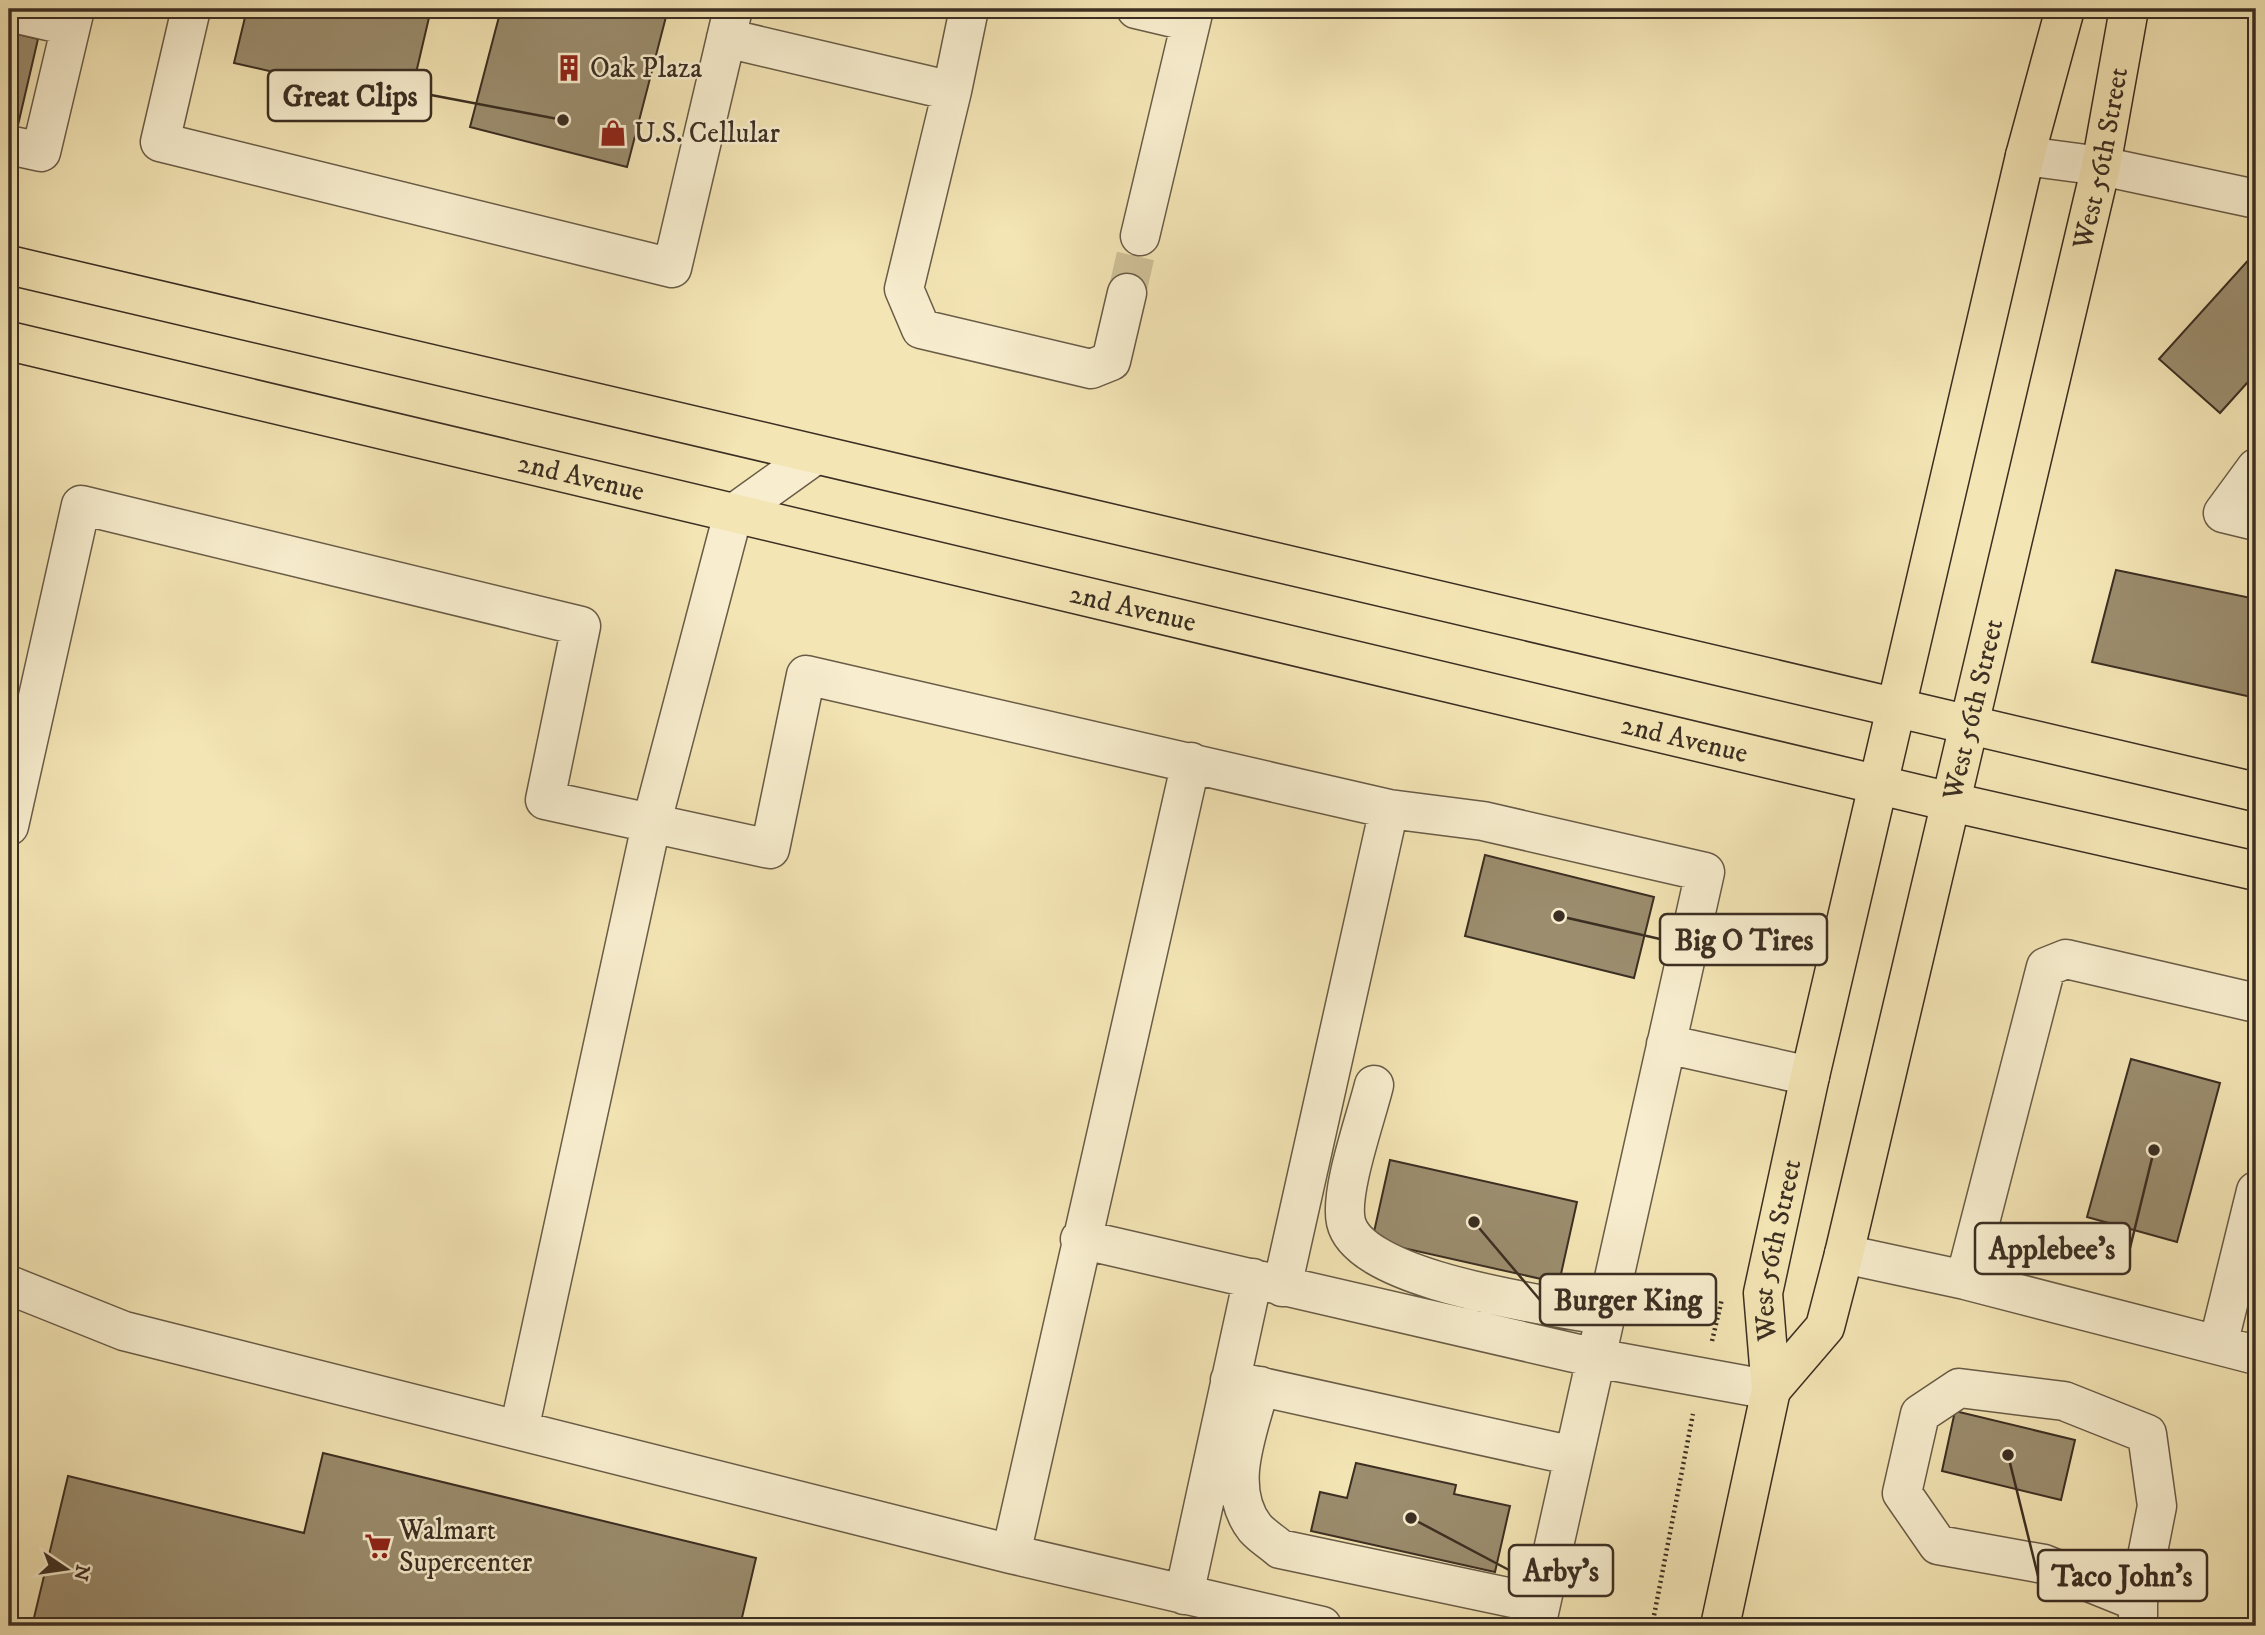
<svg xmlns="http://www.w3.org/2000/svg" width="2265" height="1635" font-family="'IM FELL DW Pica',serif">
	<rect width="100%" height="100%" fill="#f4e5b5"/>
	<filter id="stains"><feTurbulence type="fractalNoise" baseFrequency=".00286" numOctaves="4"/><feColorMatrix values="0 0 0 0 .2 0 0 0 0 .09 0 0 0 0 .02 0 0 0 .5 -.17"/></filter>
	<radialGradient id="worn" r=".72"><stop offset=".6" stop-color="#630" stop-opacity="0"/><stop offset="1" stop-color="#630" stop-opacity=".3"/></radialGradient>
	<path fill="#9b8d6e" stroke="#3b2e22" stroke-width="2" d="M 247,9 L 431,9 L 409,103 L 234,63 Z
		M 501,9 L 668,9 L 627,167 L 470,127 Z
		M 9,32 L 38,39 L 18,125 L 9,123 Z
		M 2252,256 L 2256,261 L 2256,373 L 2220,413 L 2159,359 Z
		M 2116,570 L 2256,599 L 2256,698 L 2092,662 Z
		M 1485,855 L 1654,897 L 1634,978 L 1465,936 Z
		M 2131,1059 L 2220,1083 L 2177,1242 L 2087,1217 Z
		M 1390,1160 L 1577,1202 L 1559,1283 L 1372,1241 Z
		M 1955,1411 L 2075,1440 L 2061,1500 L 1942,1471 Z
		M 323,1453 L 756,1558 L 740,1626 L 32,1626 L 68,1476 L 304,1533 Z
		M 1356,1463 L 1456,1485 L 1454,1494 L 1510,1506 L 1495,1572 L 1311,1531 L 1320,1492 L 1347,1498 Z"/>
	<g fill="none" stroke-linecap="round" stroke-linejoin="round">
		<path stroke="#cfc098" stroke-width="38" stroke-dasharray="38 19" stroke-linecap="butt" d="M 1127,293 L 1140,236"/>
		<defs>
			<path id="minor" d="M 191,9 L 160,142 L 672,268 L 733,9
				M 1136,9 L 1191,22
				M 9,12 L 70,26
				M 726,38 L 952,91 L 904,289 L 921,329 L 1091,369 L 1111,361 L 1127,293
				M 952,91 L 969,9
				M 9,145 L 41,152 L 75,9
				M 2025,156 L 2101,166 L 2256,199
				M 1140,236 L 1194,9
				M 2256,468 L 2223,513 L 2256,521
				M 9,826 L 81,505 L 581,626 L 545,800 L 770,849 L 806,675 L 1389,809 L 1483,821 L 1705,872 L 1536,1626
				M 1666,1044 L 1810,1076
				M 1374,1085 C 1366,1118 1339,1192 1346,1222 C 1360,1282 1551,1305 1605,1316
				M 1080,1239 L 1596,1358 L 1771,1390
				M 1844,1254 L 1965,1280 L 2256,1355
				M 1965,1280 L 2046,967 L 2066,959 L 2256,1003
				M 9,1285 L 124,1331 L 1011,1554 L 1322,1626
				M 1282,1287 L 1389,809
				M 2218,1345 L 2256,1191
				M 1230,1380 L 1574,1456
				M 1260,1386 C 1249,1430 1223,1487 1255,1528 C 1262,1536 1272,1542 1280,1549 L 1541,1604
				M 519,1430 L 651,825 L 733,514 L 815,455
				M 1011,1554 L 1191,762
				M 1184,1595 L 1253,1278
				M 2138,1626 L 2138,1602 L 2157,1506 L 2147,1434 L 2064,1401 L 1959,1388 L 1920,1414 L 1902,1493 L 1938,1545 L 2044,1564 L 2138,1602"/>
			<g id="major">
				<path d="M 9,265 L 2256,792"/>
				<path id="s1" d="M 9,341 L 1951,802 L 2256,871"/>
				<path id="s2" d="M 1771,1390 L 1825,1327 L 1844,1254 L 2101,166 L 2129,9"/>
				<path id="s3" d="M 1720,1626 L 1771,1390 L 1763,1293 L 1810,1076 L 2025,156 L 2065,9"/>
			</g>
		</defs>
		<use href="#minor" stroke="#695c47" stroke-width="41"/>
		<use href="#major" stroke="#3b2e22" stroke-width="41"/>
		<path stroke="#3b2e22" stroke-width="4.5" stroke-dasharray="2 3.5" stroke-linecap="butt" d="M 1712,1341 L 1722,1299
			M 1652,1626 L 1693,1414"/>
		<use href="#minor" stroke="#f8eecf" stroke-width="38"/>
		<use href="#major" stroke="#f4e5b5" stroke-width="38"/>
	</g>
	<defs>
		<symbol id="building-bare" viewBox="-9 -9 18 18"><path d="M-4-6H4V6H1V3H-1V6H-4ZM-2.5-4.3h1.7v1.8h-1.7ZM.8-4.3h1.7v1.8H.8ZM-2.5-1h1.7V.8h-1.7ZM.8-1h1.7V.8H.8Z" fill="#8f2418" stroke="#f8eecf" stroke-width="2.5" paint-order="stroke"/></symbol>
		<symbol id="shop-bare" viewBox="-9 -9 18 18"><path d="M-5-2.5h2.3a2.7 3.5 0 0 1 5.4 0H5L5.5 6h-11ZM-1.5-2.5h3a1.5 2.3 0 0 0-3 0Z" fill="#8f2418" stroke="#f8eecf" stroke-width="2.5" paint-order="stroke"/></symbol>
		<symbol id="supermarket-bare" viewBox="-9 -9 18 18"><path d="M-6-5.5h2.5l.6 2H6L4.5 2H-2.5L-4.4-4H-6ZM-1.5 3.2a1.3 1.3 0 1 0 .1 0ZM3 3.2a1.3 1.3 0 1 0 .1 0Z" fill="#8f2418" stroke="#f8eecf" stroke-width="2.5" paint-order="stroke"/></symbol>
	</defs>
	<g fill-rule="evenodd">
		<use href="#building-bare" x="550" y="49" width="38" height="38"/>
		<use href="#shop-bare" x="594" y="114" width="38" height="38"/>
		<use href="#supermarket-bare" x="359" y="1527" width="38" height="38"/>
	</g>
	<g text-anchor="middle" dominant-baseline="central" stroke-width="5" stroke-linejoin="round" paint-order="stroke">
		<g font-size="28" fill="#3b2e22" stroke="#f8eecf" text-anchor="start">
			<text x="590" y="68">Oak Plaza</text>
			<text x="634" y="133">U.S. Cellular</text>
			<text x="399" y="1530">Walmart<tspan x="399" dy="32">Supercenter</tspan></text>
		</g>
		<g font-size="28" fill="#3b2e22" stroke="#f8eecf">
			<text stroke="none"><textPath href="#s2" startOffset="1284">West 56th Street</textPath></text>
			<text stroke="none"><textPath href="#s1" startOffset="588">2nd Avenue</textPath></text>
			<text stroke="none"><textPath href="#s1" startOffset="1155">2nd Avenue</textPath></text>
			<text stroke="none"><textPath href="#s2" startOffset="718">West 56th Street</textPath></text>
			<text stroke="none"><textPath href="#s1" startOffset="1722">2nd Avenue</textPath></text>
			<text stroke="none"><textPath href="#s3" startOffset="383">West 56th Street</textPath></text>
		</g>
	</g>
	<path fill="none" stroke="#3b2e22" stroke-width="2.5" d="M563 120L431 95M1559 916L1660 939M2154 1150L2130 1248M1474 1222L1540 1300M1411 1518L1509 1570M2008 1455L2038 1576"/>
	<g fill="#3b2e22" stroke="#f8eecf" stroke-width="2.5">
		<circle cx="563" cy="120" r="7"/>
		<circle cx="1559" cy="916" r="7"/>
		<circle cx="2154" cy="1150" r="7"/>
		<circle cx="1474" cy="1222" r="7"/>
		<circle cx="1411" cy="1518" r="7"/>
		<circle cx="2008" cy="1455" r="7"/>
	</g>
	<g fill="#f8eecf" stroke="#3b2e22" stroke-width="2.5">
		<rect x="268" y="70" width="163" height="51" rx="7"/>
		<rect x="1660" y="914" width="167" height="51" rx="7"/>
		<rect x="1975" y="1223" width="155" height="51" rx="7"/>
		<rect x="1540" y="1274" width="176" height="51" rx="7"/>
		<rect x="1509" y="1545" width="104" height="51" rx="7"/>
		<rect x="2038" y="1550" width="169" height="51" rx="7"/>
	</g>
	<g font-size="30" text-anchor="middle" font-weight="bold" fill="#3b2e22">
		<text x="350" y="106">Great Clips</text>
		<text x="1744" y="950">Big O Tires</text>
		<text x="2052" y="1259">Applebee's</text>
		<text x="1628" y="1310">Burger King</text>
		<text x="1561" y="1581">Arby's</text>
		<text x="2122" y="1586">Taco John's</text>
	</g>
	<rect width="2265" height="1635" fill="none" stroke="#f4e5b5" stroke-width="35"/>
	<rect x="10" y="10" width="2244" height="1614" fill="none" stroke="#3b2e22" stroke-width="3.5"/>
	<rect x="18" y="18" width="2230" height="1600" fill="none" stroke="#3b2e22" stroke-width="2"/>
	<g transform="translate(66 1569) rotate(103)" stroke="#f8eecf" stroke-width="5" paint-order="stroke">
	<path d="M0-5L12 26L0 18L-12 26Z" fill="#3b2e22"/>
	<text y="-10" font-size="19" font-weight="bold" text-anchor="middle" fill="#3b2e22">N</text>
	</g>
	<rect width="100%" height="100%" filter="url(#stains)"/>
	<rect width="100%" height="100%" fill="url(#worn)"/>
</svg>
